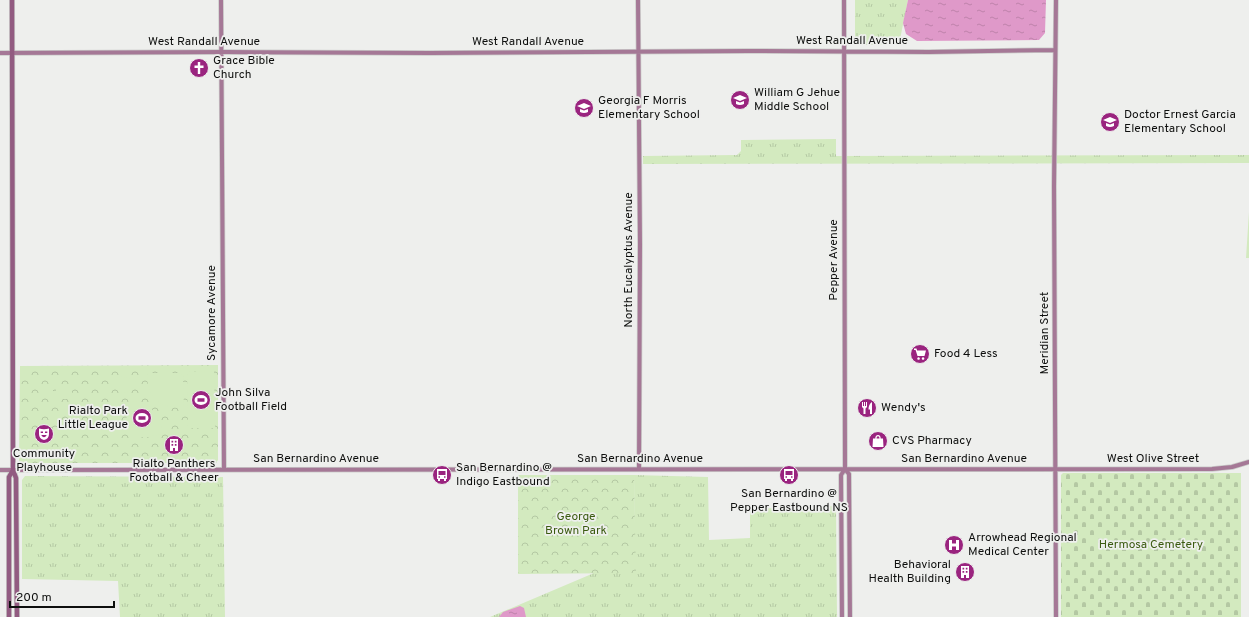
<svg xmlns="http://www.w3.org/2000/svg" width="1249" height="617" font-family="Overpass,sans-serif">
	<defs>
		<pattern id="grass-tufts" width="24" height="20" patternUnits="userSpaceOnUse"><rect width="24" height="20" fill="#d3eabf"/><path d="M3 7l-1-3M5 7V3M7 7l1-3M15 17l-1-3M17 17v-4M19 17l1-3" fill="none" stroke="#b4c8a3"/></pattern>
		<pattern id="cemetery-stones" width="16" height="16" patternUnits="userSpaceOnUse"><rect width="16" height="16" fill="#d3eabf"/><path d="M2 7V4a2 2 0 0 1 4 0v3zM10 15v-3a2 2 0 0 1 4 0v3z" fill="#b4c8a3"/></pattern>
		<pattern id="park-crowns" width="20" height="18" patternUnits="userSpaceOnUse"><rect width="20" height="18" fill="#d3eabf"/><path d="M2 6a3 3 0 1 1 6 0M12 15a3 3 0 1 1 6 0" fill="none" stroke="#b4c8a3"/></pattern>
		<pattern id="water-ripples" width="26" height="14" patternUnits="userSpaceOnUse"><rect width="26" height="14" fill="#df99c9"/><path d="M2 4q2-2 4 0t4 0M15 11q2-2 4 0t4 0" fill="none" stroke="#be83ab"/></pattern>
	</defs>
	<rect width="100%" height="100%" fill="#eeefed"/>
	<path fill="url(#grass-tufts)" d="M 855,0 L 908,0 L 899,44 L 855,45 Z
		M 836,139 L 836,156 L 1249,155 L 1249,163 L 643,164 L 643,156 L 737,155 L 741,151 L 741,140 Z
		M 1249,212 L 1249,258 L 1246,258 Z
		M 634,475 L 708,477 L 709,540 L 750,538 L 750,509 L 836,506 L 837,617 L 490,617 L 594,573 L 635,573 Z
		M 25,476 L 223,477 L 225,617 L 120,617 L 118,581 L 22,579 L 22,480 Z"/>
	<path fill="url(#cemetery-stones)" d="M 1063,473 L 1241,473 L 1241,617 L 1061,617 L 1061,475 Z"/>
	<path fill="url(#park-crowns)" d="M 218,365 L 218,460 L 216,463 L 21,463 L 19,461 L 20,366 Z
		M 518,475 L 634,475 L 636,573 L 518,574 Z"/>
	<path fill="#d3eabf" d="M 214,371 L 215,428 L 188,428 L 187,372 Z
		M 147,373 L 178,373 L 183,375 L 184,408 C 160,408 147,399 147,373 Z
		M 120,376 L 136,380 C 134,388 131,393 122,393 L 118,389 L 118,377 Z
		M 64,386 L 72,386 L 72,399 L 64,399 Z
		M 47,387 L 53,387 L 53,399 L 47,399 Z
		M 56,387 L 62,387 L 62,399 L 56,399 Z
		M 129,401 C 148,401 162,414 162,434 L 148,437 L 131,437 L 126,432 L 127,403 L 128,403 Z"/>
	<path fill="url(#water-ripples)" d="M 908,0 L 1046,0 L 1045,33 L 1039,40 L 917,41 L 906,34 L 903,23 Z
		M 520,606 L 524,608 L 526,617 L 499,617 L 503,612 Z"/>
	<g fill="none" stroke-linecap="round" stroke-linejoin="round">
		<defs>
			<path id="secondary" d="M 221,0 L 224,469
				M 638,0 L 640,244 L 639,469
				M 1056,0 L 1054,186 L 1056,617
				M 0,53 L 227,52 L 430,53 L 748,51 L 929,52 L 1055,50
				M 845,469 L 849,474 L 850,617
				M 0,470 L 1212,469 L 1232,467 L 1249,462
				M 842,617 L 841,475 L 845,469 L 845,463 L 844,0"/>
			<path id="primary" d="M 12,0 L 13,470 L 16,478 L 17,617
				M 9,617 L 9,477 L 13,470"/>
		</defs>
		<use href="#secondary" stroke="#cacbc9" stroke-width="5.5"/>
		<use href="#primary" stroke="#cacbc9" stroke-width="6"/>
		<use href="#secondary" stroke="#a57896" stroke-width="4"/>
		<use href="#primary" stroke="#925b81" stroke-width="4.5"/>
	</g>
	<defs>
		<symbol id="church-disc" viewBox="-11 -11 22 22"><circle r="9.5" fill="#9a247f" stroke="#eeefed"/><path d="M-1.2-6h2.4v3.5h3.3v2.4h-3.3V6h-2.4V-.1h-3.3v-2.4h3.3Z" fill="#fff"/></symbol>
		<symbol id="school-disc" viewBox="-11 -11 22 22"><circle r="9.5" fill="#9a247f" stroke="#eeefed"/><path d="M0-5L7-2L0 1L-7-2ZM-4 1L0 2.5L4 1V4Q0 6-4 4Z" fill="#fff"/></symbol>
		<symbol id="supermarket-disc" viewBox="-11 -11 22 22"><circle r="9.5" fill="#9a247f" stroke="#eeefed"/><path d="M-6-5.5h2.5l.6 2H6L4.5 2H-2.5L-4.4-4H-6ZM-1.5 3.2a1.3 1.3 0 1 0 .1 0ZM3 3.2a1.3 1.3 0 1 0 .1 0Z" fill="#fff"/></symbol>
		<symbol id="stadium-disc" viewBox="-11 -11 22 22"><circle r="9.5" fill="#9a247f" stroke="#eeefed"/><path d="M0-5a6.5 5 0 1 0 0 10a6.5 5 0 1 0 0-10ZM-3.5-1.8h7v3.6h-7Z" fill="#fff"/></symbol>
		<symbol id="restaurant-disc" viewBox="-11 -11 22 22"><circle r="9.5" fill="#9a247f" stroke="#eeefed"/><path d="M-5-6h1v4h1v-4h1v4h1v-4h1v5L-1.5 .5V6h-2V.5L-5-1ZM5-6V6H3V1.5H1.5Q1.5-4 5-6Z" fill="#fff"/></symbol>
		<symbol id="theatre-disc" viewBox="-11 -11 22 22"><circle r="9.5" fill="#9a247f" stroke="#eeefed"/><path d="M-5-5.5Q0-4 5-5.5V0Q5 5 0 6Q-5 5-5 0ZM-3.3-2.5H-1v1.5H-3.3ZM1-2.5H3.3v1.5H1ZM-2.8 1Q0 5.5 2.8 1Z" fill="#fff"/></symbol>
		<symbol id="shop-disc" viewBox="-11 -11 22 22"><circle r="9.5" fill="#9a247f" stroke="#eeefed"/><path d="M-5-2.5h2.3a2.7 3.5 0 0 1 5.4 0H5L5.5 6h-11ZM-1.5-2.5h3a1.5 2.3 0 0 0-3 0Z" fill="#fff"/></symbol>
		<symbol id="building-disc" viewBox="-11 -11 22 22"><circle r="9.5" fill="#9a247f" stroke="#eeefed"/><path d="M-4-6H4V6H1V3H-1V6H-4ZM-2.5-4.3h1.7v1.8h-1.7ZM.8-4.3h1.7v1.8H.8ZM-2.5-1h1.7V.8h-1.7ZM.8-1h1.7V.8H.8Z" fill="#fff"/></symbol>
		<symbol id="bus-disc" viewBox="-11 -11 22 22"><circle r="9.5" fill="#9a247f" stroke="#eeefed"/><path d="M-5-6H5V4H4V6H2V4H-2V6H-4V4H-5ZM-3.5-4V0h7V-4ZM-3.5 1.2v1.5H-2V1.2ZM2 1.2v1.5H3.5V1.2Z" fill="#fff"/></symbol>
		<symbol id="hospital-disc" viewBox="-11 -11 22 22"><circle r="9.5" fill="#9a247f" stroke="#eeefed"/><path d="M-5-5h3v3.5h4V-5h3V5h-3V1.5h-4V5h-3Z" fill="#fff"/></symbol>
	</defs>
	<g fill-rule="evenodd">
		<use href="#church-disc" x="188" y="57" width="22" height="22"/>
		<use href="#school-disc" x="729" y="89" width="22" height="22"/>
		<use href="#school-disc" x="573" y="97" width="22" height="22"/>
		<use href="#school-disc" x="1099" y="111" width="22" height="22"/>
		<use href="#supermarket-disc" x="909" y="343" width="22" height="22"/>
		<use href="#stadium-disc" x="190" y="389" width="22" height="22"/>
		<use href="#restaurant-disc" x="856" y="397" width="22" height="22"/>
		<use href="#stadium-disc" x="131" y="407" width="22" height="22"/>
		<use href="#theatre-disc" x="33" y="423" width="22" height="22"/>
		<use href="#shop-disc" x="867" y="430" width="22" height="22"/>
		<use href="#building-disc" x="163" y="434" width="22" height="22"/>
		<use href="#bus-disc" x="431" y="464" width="22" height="22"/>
		<use href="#bus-disc" x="778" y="464" width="22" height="22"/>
		<use href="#hospital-disc" x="943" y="534" width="22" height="22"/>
		<use href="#building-disc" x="954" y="561" width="22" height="22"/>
	</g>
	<g text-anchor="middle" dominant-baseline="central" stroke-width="3.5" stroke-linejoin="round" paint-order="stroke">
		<g font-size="12" fill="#0e0f0e" stroke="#eeefed">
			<text x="852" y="41">West Randall Avenue</text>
			<text x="204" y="42">West Randall Avenue</text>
			<text x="528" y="42">West Randall Avenue</text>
			<text transform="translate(629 260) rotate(-90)">North Eucalyptus Avenue</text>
			<text transform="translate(834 260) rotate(-90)">Pepper Avenue</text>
			<text transform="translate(212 313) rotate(-90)">Sycamore Avenue</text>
			<text transform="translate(1045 333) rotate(-90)">Meridian Street</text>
			<text x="316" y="459">San Bernardino Avenue</text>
			<text x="640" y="459">San Bernardino Avenue</text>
			<text x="964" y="459">San Bernardino Avenue</text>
			<text x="1153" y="459">West Olive Street</text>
		</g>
		<g font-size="12" fill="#0e0f0e" stroke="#eeefed" text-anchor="start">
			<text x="213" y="61">Grace Bible<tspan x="213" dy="14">Church</tspan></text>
			<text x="754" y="93">William G Jehue<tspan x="754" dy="14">Middle School</tspan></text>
			<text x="598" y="101">Georgia F Morris<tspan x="598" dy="14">Elementary School</tspan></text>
			<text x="1124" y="115">Doctor Ernest Garcia<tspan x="1124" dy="14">Elementary School</tspan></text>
			<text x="934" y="354">Food 4 Less</text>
			<text x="215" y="393">John Silva<tspan x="215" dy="14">Football Field</tspan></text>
			<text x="881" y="408">Wendy's</text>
			<text x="128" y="411" text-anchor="end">Rialto Park<tspan x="128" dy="14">Little League</tspan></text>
			<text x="892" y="441">CVS Pharmacy</text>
			<text x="44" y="454" text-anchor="middle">Community<tspan x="44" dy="14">Playhouse</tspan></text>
			<text x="174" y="464" text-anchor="middle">Rialto Panthers<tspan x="174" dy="14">Football &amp; Cheer</tspan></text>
			<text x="456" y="468">San Bernardino @<tspan x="456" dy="14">Indigo Eastbound</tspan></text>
			<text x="789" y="494" text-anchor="middle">San Bernardino @<tspan x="789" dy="14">Pepper Eastbound NS</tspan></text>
			<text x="968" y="538">Arrowhead Regional<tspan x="968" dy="14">Medical Center</tspan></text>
			<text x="951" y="565" text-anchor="end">Behavioral<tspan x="951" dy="14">Health Building</tspan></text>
		</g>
		<g font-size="12" fill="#3b5b10" stroke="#eeefed">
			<text x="576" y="517">George<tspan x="576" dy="14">Brown Park</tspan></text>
			<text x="1151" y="545">Hermosa Cemetery</text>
		</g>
	</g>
	<path d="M10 601v6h104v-6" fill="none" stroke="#0e0f0e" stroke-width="2"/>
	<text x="16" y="601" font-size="12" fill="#0e0f0e" stroke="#eeefed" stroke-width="3" paint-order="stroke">200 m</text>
</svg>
